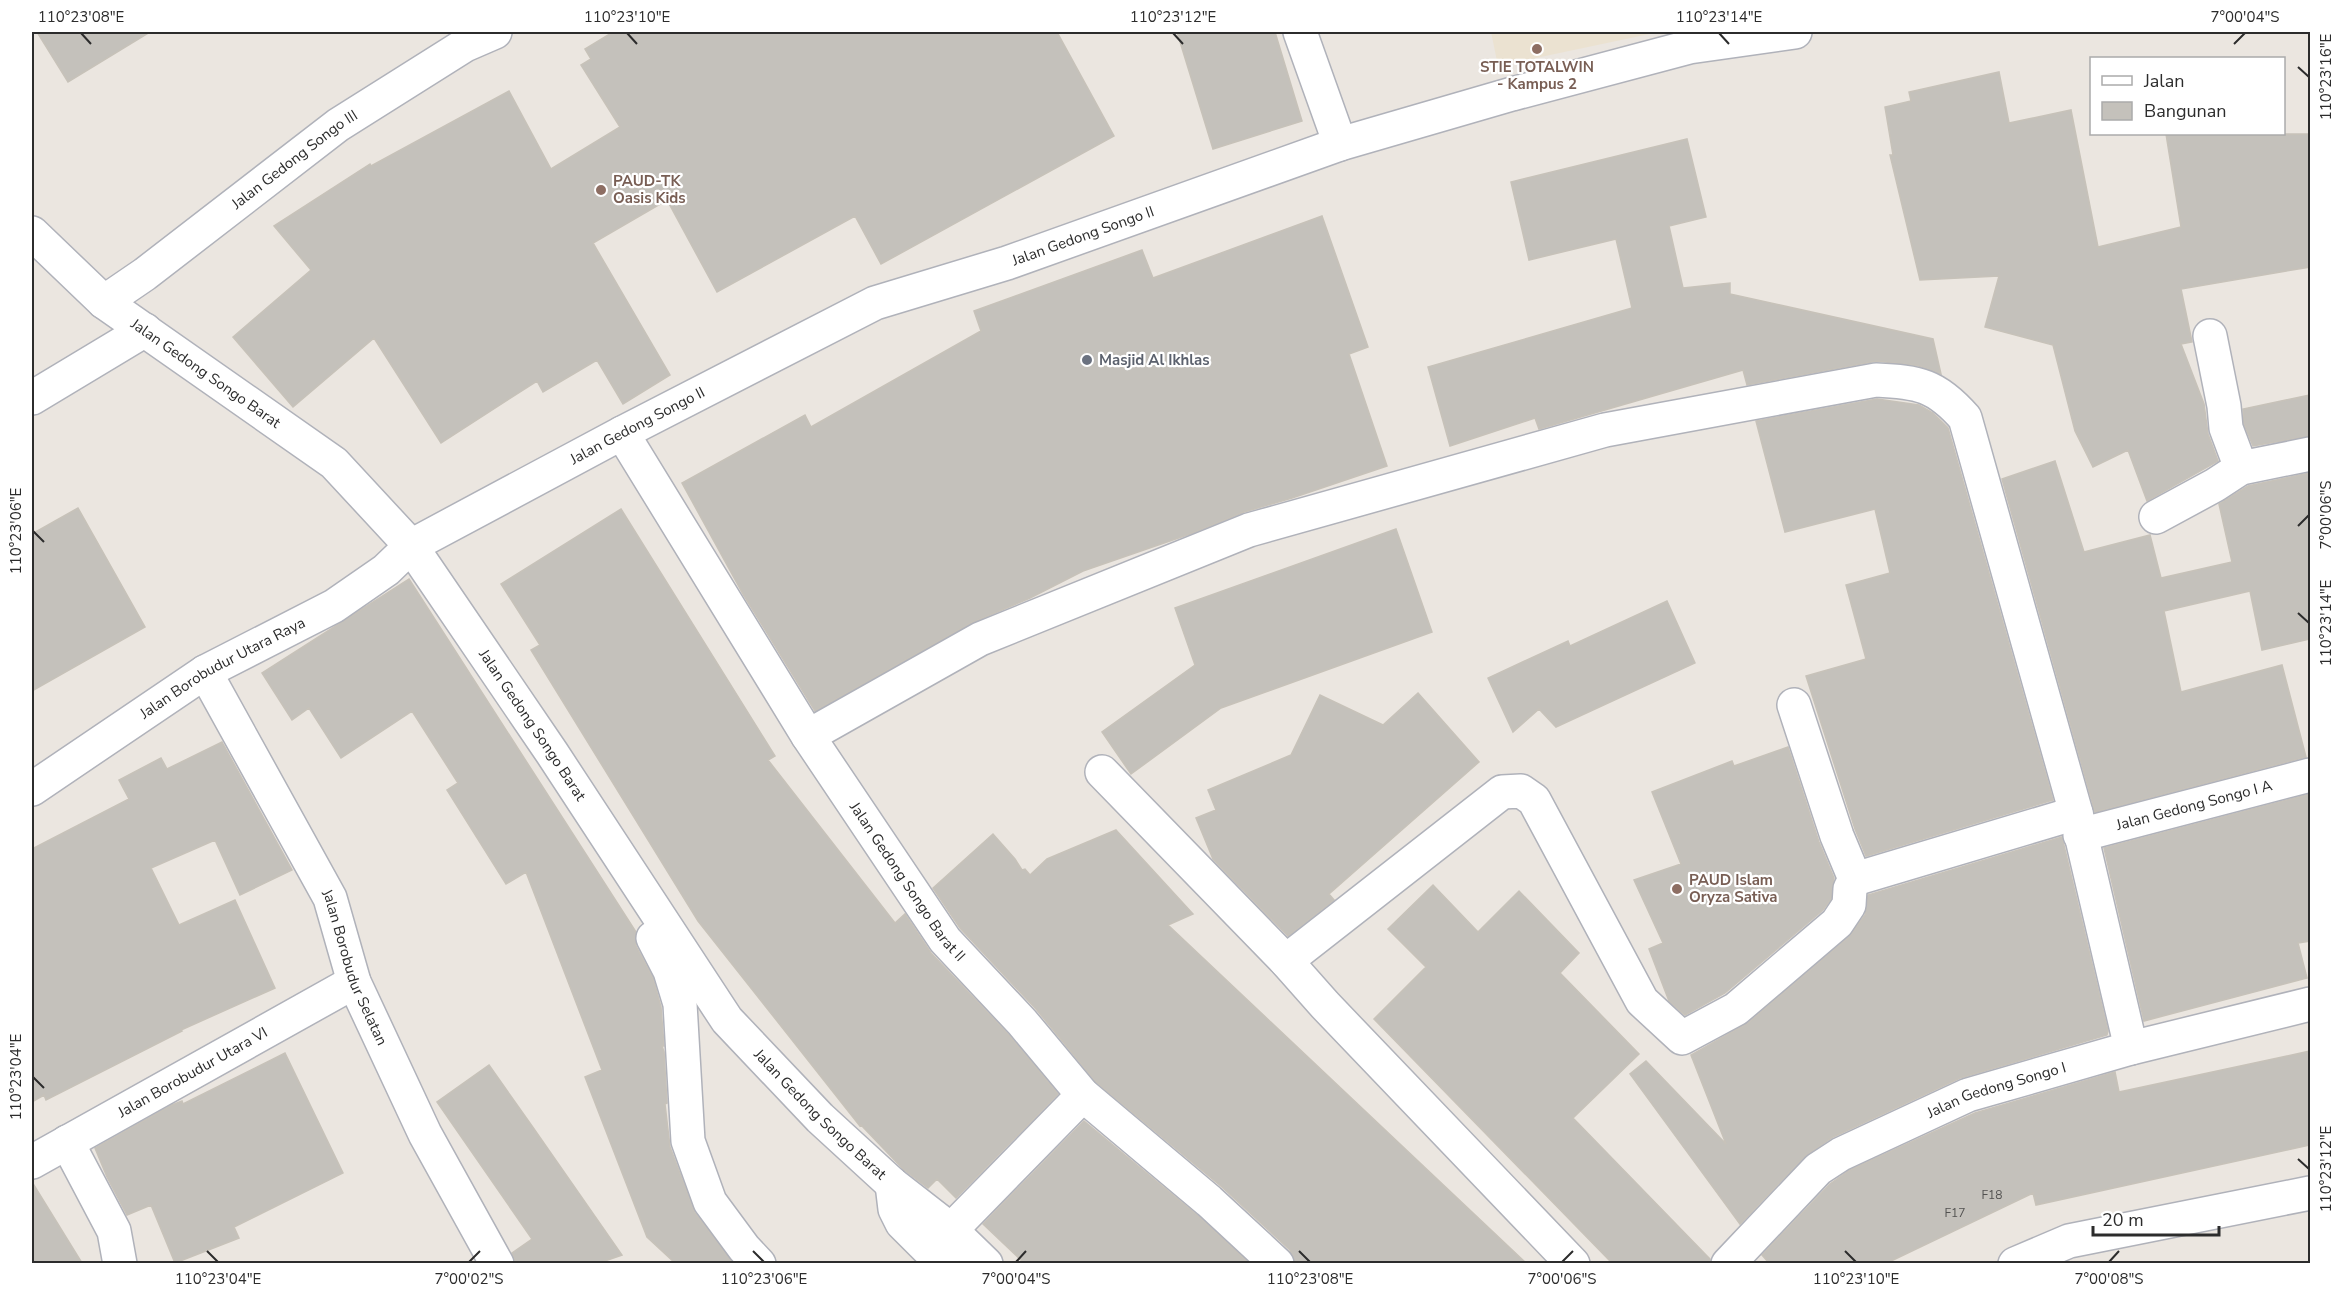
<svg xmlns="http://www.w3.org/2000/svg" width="2342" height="1295" font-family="'Nunito Sans',sans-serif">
	<rect width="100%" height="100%" fill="#ebe6e0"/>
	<path fill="#ebe2d1" d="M 1491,32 L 1659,32 L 1498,66 Z"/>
	<path fill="#c4c1bb" stroke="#c7c2b9" stroke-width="1.5" d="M 37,32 L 150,32 L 68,82 Z
		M 613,32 L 1057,32 L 1114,136 L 881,264 L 855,216 L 717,292 L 667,200 L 593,243 L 670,375 L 623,404 L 597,360 L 543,392 L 537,381 L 441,443 L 374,338 L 293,407 L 233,337 L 311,270 L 274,226 L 370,164 L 371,166 L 509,91 L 551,169 L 620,127 L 581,65 L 591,59 L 585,49 Z
		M 1177,32 L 1275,32 L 1302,121 L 1213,149 Z
		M 1999,72 L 2009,123 L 2071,110 L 2098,247 L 2181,227 L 2166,134 L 2310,134 L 2310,267 L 2181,289 L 2192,342 L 2181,344 L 2204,404 L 2208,434 L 2218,461 L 2147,501 L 2128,450 L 2093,467 L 2075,431 L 2053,345 L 1985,327 L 1999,276 L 1920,280 L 1890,155 L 1893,155 L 1885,107 L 1911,101 L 1909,92 Z
		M 1687,139 L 1706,217 L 1669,226 L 1683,288 L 1730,283 L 1730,294 L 1933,339 L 1941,374 L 1919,366 L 1877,361 L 1747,385 L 1743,370 L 1539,429 L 1535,418 L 1450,446 L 1428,367 L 1632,308 L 1616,239 L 1529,260 L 1511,182 Z
		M 1322,216 L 1368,347 L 1349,354 L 1387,466 L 1292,498 L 1244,512 L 1190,534 L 1083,571 L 1030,598 L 971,623 L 815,711 L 743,594 L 682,483 L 805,415 L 811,427 L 981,331 L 974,311 L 1142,250 L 1153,278 Z
		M 2310,395 L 2310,436 L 2253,446 L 2244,424 L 2243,409 Z
		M 1877,399 L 1919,405 L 1933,413 L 1948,428 L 2053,800 L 1866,856 L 1855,829 L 1806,676 L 1866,659 L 1846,585 L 1890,573 L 1875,509 L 1785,532 L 1756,421 Z
		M 2055,461 L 2084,552 L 2150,535 L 2161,578 L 2232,562 L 2219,504 L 2248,486 L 2310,473 L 2310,639 L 2262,650 L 2250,591 L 2164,611 L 2181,692 L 2282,665 L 2306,757 L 2095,812 L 2002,479 Z
		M 78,508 L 145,627 L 32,691 L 32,534 Z
		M 621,509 L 775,756 L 768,760 L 895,923 L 905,914 L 931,953 L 1008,1034 L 1058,1094 L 956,1198 L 937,1179 L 928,1188 L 903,1169 L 861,1125 L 860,1126 L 698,921 L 531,650 L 540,645 L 501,584 Z
		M 1396,529 L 1432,632 L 1221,708 L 1131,774 L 1102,732 L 1195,665 L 1175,608 Z
		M 409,579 L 636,932 L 636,946 L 653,978 L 661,1007 L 664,1046 L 662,1046 L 664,1052 L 667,1103 L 665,1104 L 670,1147 L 695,1213 L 733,1263 L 675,1263 L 647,1237 L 585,1077 L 602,1070 L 526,872 L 506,884 L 447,790 L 458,783 L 412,711 L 341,758 L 309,708 L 292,720 L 262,673 Z
		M 1667,601 L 1695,663 L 1556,727 L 1539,709 L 1513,732 L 1488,678 L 1568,641 L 1570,646 Z
		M 1418,693 L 1479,762 L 1329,894 L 1334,900 L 1288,936 L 1213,859 L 1196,818 L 1216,810 L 1208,790 L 1291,755 L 1320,695 L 1383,725 Z
		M 222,742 L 292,870 L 240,895 L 215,840 L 151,868 L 179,925 L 235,900 L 275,988 L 181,1030 L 182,1031 L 46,1100 L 44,1095 L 32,1102 L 32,849 L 129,799 L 119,780 L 161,758 L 167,769 Z
		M 1788,747 L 1819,842 L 1834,878 L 1831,899 L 1823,910 L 1725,993 L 1685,1015 L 1669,1001 L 1649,949 L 1663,943 L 1634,880 L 1681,864 L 1652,792 L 1732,761 L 1734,766 Z
		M 2310,794 L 2310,941 L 2298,943 L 2307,978 L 2144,1021 L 2104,848 Z
		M 1116,830 L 1193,914 L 1168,925 L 1526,1263 L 1295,1263 L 1290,1250 L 1222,1187 L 1096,1082 L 1036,1009 L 960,928 L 933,888 L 993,834 L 1015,859 L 1022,870 L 1025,869 L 1030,875 L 1047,859 Z
		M 2062,837 L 2108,1031 L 2107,1035 L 1960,1078 L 1833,1137 L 1805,1156 L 1740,1224 L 1630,1074 L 1646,1061 L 1726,1144 L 1691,1055 L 1748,1023 L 1849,937 L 1865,915 L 1868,895 Z
		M 1433,885 L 1478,932 L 1519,891 L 1579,953 L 1560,973 L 1639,1054 L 1573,1118 L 1710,1259 L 1710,1263 L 1612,1263 L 1374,1019 L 1426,967 L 1388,929 Z
		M 2310,1051 L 2310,1145 L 2036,1205 L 2033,1193 L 1887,1263 L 1769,1263 L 1762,1255 L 1830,1184 L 1850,1170 L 1975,1113 L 2115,1072 L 2119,1092 Z
		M 285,1053 L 343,1173 L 234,1227 L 239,1238 L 175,1263 L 151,1205 L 127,1215 L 107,1177 L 95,1148 L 172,1105 L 182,1101 L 183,1104 Z
		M 489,1065 L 532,1126 L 622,1255 L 599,1263 L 516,1263 L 512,1253 L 532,1239 L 437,1102 Z
		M 1084,1121 L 1197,1215 L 1249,1263 L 1024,1263 L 983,1224 Z
		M 32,1182 L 82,1263 L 32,1263 Z"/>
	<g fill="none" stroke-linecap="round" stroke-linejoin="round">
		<defs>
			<g id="street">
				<path d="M 1300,32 L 1340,144"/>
				<path id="s1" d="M 32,233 L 104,302 L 334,463 L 411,546 L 552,753 L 727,1020 L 820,1118 L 892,1184 L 951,1230 L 986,1264"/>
				<path id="s2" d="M 104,302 L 145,274 L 338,125 L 465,45 L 495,32"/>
				<path d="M 2210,336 L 2224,406 L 2226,428 L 2241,468"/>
				<path d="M 32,398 L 145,330"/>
				<path id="s3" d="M 622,433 L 808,736 L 945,940 L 1022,1022 L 1083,1095 L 1209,1201 L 1277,1264"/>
				<path d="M 2156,517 L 2215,485 L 2241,468 L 2310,454"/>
				<path id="s4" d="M 205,672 L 330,898 L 354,982 L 425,1134 L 497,1264"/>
				<path d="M 1794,705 L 1837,836 L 1855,879"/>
				<path d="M 808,736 L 980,639 L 1249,530 L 1605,430 L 1876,380 C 1919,382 1936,385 1965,418 L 2076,813 L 2131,1048"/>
				<path d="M 1102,772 L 1286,961 L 1325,1005 L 1573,1264"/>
				<path id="s5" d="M 32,789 L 205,672 L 334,606 L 386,570 L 411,546 L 622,433 L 875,303 L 1007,263 L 1340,144 L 1512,94 L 1689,47 L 1795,32"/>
				<path id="s6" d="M 2080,835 L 2310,775"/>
				<path d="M 653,938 L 670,971 L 680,1004 L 688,1141 L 710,1202 L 744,1248 L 759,1264"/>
				<path d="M 1286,961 L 1502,792 L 1521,791 L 1534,800 L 1642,1001 L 1682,1038 L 1736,1009 L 1837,923 L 1849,905 L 1850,889 L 1855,879 L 2076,813"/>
				<path d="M 67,1142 L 114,1231 L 120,1264"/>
				<path id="s7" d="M 32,1162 L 354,982"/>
				<path d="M 892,1184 L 895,1209 L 902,1223 L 943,1264"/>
				<path d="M 951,1230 L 1083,1095"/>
				<path id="s8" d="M 1728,1264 L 1818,1169 L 1841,1154 L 1968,1095 L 2131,1048 L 2310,1004"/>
				<path d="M 2015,1264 L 2069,1241 L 2310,1193"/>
			</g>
		</defs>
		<use href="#street" stroke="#b0b2ba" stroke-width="36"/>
		<use href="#street" stroke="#fff" stroke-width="33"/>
	</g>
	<path fill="none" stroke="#2c2c2c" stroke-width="2" d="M 81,33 L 91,44M 627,33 L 637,44M 1173,33 L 1183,44M 1719,33 L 1729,44M 2234,44 L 2245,33M 2298,67 L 2309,77M 2298,526 L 2309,515M 33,531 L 44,542M 2298,613 L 2309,623M 33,1077 L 44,1088M 2298,1159 L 2309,1169M 207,1251 L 218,1262M 753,1251 L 764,1262M 1299,1251 L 1310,1262M 1845,1251 L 1856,1262M 469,1262 L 480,1251M 1016,1262 L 1026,1251M 1562,1262 L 1573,1251M 2109,1262 L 2119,1251"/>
	<g fill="#8d6e63" stroke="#fff" stroke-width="2">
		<circle cx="1537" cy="49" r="6"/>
		<circle cx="601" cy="190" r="6"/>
		<circle cx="1677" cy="889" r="6"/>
	</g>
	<circle fill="#6b7280" stroke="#fff" stroke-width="2" cx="1087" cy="360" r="6"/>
	<g text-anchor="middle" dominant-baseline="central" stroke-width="4.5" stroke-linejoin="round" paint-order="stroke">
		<g font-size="12" fill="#525150">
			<text x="1992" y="1195">F18</text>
			<text x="1955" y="1213">F17</text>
		</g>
		<g font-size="15" font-weight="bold" fill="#785e54" stroke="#fff" text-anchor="start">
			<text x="1537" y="67" text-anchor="middle">STIE TOTALWIN<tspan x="1537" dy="17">- Kampus 2</tspan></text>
			<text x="613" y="181">PAUD-TK<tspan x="613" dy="17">Oasis Kids</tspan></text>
			<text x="1689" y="880">PAUD Islam<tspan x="1689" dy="17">Oryza Sativa</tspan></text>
		</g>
		<g font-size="15" fill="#2c2c2c" stroke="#fff">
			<text stroke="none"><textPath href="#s2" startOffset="238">Jalan Gedong Songo III</textPath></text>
			<text stroke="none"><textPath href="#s5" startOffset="1194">Jalan Gedong Songo II</textPath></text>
			<text stroke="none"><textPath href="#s1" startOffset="224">Jalan Gedong Songo Barat</textPath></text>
			<text stroke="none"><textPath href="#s5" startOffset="708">Jalan Gedong Songo II</textPath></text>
			<text stroke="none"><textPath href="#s5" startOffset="226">Jalan Borobudur Utara Raya</textPath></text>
			<text stroke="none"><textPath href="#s1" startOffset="710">Jalan Gedong Songo Barat</textPath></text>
			<text stroke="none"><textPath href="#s6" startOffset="118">Jalan Gedong Songo I A</textPath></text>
			<text stroke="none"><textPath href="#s3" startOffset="532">Jalan Gedong Songo Barat II</textPath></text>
			<text stroke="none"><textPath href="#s4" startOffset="332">Jalan Borobudur Selatan</textPath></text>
			<text stroke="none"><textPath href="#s7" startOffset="184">Jalan Borobudur Utara VI</textPath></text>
			<text stroke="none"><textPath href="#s8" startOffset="327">Jalan Gedong Songo I</textPath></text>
			<text stroke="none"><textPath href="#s1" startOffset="1196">Jalan Gedong Songo Barat</textPath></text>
		</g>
		<g font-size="15" font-weight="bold" fill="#5b616d" stroke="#fff" text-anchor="start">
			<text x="1099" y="360">Masjid Al Ikhlas</text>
		</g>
	</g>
	<rect width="2342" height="1295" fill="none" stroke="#ffffff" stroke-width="66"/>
	<rect x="2090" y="57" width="195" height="78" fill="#ffffff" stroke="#ababab" stroke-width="1.5"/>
	<rect x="2102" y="76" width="30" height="9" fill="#ffffff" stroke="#ababab" stroke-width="1.5"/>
	<text x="2144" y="87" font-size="18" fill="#2c2c2c">Jalan</text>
	<rect x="2102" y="102" width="30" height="18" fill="#c4c1bb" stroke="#ababab" stroke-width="1.5"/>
	<text x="2144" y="117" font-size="18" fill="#2c2c2c">Bangunan</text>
	<path d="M2093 1226v9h126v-9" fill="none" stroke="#2c2c2c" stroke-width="3"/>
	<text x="2102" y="1226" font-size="18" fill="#2c2c2c" stroke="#ffffff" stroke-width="4.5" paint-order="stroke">20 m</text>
	<rect x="33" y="33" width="2276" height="1229" fill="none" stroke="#2c2c2c" stroke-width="2"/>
	<g font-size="15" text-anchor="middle" fill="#2c2c2c">
		<text x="81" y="22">110°23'08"E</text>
		<text x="627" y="22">110°23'10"E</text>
		<text x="1173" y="22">110°23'12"E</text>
		<text x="1719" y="22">110°23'14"E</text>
		<text x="2245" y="22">7°00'04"S</text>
		<text transform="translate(2326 77) rotate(-90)" y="5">110°23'16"E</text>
		<text transform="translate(2326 515) rotate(-90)" y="5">7°00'06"S</text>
		<text transform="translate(16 531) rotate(-90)" y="5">110°23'06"E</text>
		<text transform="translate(2326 623) rotate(-90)" y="5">110°23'14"E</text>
		<text transform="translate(16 1077) rotate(-90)" y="5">110°23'04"E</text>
		<text transform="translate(2326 1169) rotate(-90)" y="5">110°23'12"E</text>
		<text x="218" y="1284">110°23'04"E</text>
		<text x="469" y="1284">7°00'02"S</text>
		<text x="764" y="1284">110°23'06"E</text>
		<text x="1016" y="1284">7°00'04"S</text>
		<text x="1310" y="1284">110°23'08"E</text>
		<text x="1562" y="1284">7°00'06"S</text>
		<text x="1856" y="1284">110°23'10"E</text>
		<text x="2109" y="1284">7°00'08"S</text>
	</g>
</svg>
